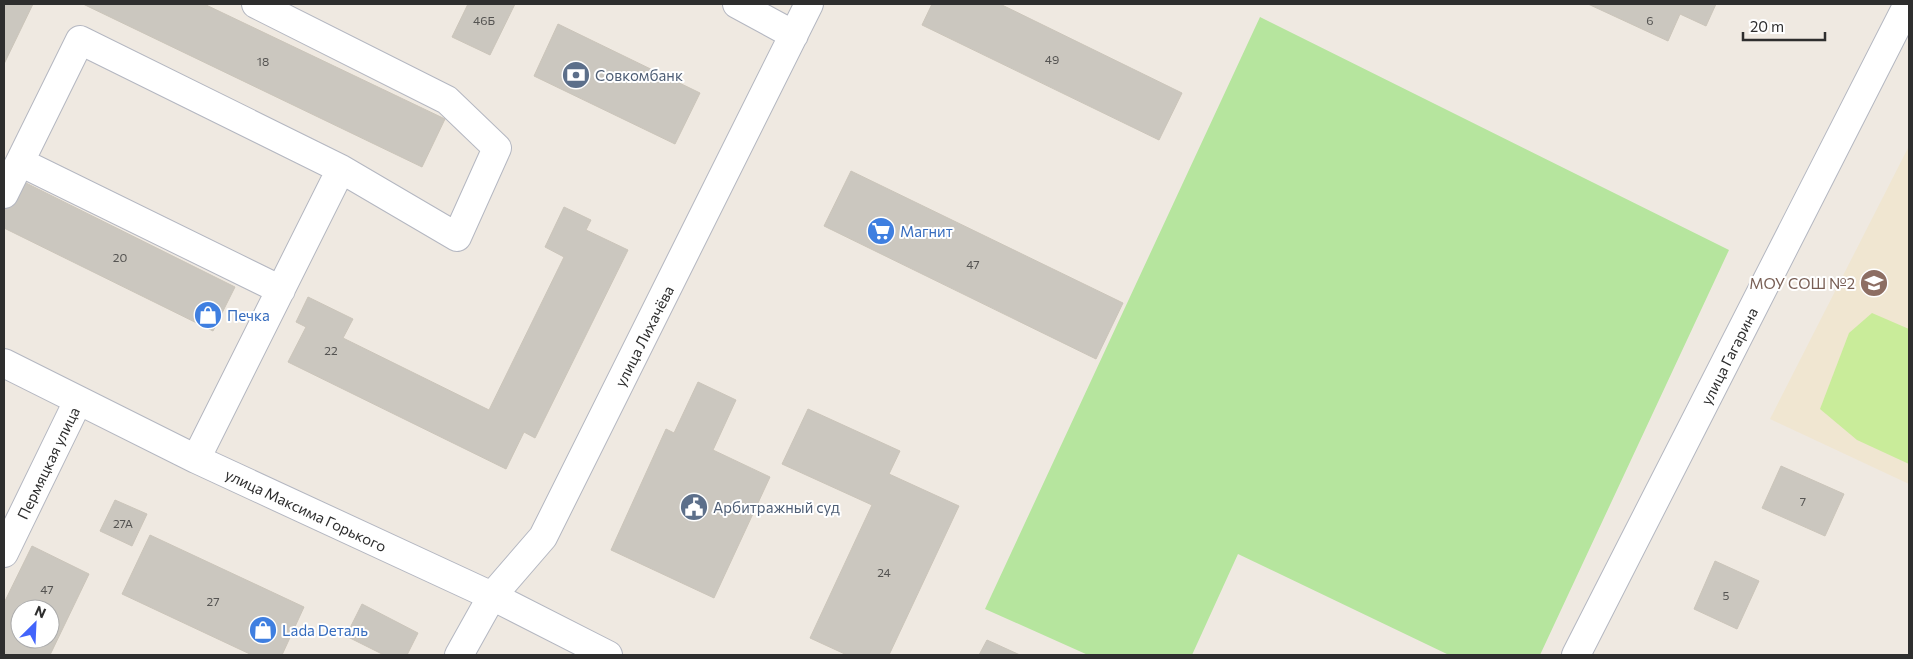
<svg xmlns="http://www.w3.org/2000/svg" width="1913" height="659" font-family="Commissioner,sans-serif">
	<rect width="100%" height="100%" fill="#efe9e1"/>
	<path fill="#f0e6d1" d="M 1909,146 L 1909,484 L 1770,419 Z"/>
	<path fill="#b6e59e" d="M 1260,17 L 1729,250 L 1540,655 L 1449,655 L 1238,554 L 1192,655 L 1088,655 L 985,609 Z"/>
	<path fill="#c9ec9a" d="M 1872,313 L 1909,329 L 1909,464 L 1857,440 L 1820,409 L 1849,333 Z"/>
	<path fill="#cbc7bf" stroke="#cbc5ba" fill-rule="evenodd" d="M 4,4 L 33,4 L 4,64 Z
		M 83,4 L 204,4 L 445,119 L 422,167 Z
		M 468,4 L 515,4 L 490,55 L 452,37 Z
		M 932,4 L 1000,4 L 1182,93 L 1159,140 L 922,25 Z
		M 1588,4 L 1716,4 L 1706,26 L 1680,14 L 1668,41 Z
		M 558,24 L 700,93 L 675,144 L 534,76 Z
		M 851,171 L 1123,303 L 1096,359 L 824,226 Z
		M 20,180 L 235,287 L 213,331 L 4,228 L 4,213 Z
		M 564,207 L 591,220 L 586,230 L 628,250 L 535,438 L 524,432 L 506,469 L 288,362 L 306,327 L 296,322 L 308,297 L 353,319 L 343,338 L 489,410 L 564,257 L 545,247 Z
		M 698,382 L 736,400 L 713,450 L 770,477 L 714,598 L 611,550 L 666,429 L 674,433 Z
		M 808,409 L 900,451 L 889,474 L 959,506 L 889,655 L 847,655 L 810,638 L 872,505 L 782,464 Z
		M 1781,466 L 1844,494 L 1825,536 L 1762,508 Z
		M 115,500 L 147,514 L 132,546 L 100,531 Z
		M 150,535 L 304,607 L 282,655 L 252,655 L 122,594 Z
		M 32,546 L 89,574 L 50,655 L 4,655 L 4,603 ZM 20,609 L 50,609 L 50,639 L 20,639 Z
		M 1715,561 L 1759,581 L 1737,629 L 1694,609 Z
		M 362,604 L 418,633 L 407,655 L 384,655 L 346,636 Z
		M 987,640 L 1020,655 L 979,655 Z"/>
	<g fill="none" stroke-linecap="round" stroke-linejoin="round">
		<defs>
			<path id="minor" d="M 737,4 L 794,35
				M 20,162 L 281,290
				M 4,194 L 80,40 L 341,169
				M 4,363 L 196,459 L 492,596 L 608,655
				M 196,459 L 341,169 L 457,237 L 497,148 L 447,100 L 256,4
				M 4,553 L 78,401
				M 459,655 L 492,596 L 543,537 L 809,4
				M 1576,655 L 1908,4"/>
		</defs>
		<use href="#minor" stroke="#b4b7c1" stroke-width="30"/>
		<use href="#minor" stroke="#fff" stroke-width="28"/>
	</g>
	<defs>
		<symbol id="bank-disc" viewBox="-11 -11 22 22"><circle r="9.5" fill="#5c6f8a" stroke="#fff"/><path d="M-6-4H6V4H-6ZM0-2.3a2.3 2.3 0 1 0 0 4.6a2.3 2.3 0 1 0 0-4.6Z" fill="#fff"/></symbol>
		<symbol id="supermarket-disc" viewBox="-11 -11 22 22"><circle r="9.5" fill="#3f7fe0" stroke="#fff"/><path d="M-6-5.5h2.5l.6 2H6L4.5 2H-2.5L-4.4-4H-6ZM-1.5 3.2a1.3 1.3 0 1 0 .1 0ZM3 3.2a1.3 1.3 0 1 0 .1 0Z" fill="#fff"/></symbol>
		<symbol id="school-disc" viewBox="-11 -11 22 22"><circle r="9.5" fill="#8d6e63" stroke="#fff"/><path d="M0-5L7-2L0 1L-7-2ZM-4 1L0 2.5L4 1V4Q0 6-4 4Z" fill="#fff"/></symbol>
		<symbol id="shop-disc" viewBox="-11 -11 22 22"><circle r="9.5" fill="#3f7fe0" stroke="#fff"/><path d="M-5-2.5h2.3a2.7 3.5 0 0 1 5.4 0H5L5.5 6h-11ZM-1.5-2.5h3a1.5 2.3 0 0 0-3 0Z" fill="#fff"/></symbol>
		<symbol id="civic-disc" viewBox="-11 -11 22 22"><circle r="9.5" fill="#5c6f8a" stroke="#fff"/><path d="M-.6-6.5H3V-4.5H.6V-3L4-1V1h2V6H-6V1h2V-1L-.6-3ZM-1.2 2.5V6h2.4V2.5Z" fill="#fff"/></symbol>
	</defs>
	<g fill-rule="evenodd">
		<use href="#bank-disc" x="560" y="59" width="32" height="32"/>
		<use href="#supermarket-disc" x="865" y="215" width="32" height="32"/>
		<use href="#school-disc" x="1858" y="267" width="32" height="32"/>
		<use href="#shop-disc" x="192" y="299" width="32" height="32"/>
		<use href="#civic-disc" x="678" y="491" width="32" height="32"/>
		<use href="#shop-disc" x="247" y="614" width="32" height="32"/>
	</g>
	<g text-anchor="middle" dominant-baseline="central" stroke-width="4" stroke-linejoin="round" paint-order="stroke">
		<g font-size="12" fill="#555452">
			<text x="484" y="20">46Б</text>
			<text x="1650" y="20">6</text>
			<text x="1052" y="59">49</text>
			<text x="263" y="61">18</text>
			<text x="120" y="257">20</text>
			<text x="973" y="264">47</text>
			<text x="331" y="350">22</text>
			<text x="1803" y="501">7</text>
			<text x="123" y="523">27А</text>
			<text x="884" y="572">24</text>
			<text x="47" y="589">47</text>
			<text x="1726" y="595">5</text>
			<text x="213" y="601">27</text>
		</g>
		<g font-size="15" fill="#4e5e75" stroke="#fff" text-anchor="start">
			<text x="595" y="75">Совкомбанк</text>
			<text x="713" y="507">Арбитражный суд</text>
		</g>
		<g font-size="15" fill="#366cbe" stroke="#fff" text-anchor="start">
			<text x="900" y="231">Магнит</text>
			<text x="227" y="315">Печка</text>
			<text x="282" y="630">Lada Dеталь</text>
		</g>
		<g font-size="15" fill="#785e54" stroke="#fff" text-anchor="end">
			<text x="1855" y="283">МОУ СОШ №2</text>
		</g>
		<g font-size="15" fill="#2e2e2e" stroke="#fff">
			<text transform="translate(644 336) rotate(-63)">улица Лихачёва</text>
			<text transform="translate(1729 356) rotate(-63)">улица Гагарина</text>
			<text transform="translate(48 463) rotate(-64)">Пермяцкая улица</text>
			<text transform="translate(306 510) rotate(25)">улица Максима Горького</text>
		</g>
	</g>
	<rect width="1913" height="659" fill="none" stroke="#2e2e2e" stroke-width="10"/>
	<g transform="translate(35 624) rotate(24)"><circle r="24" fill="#ffffff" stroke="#ababab"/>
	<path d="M0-4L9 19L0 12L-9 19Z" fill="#4264fb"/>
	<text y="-8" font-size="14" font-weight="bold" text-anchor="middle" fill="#2e2e2e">N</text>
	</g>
	<path d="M1743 32v8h82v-8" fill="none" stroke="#2e2e2e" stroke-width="2.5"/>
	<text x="1750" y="32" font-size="15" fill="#2e2e2e" stroke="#ffffff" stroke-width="4" paint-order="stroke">20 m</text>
</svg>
